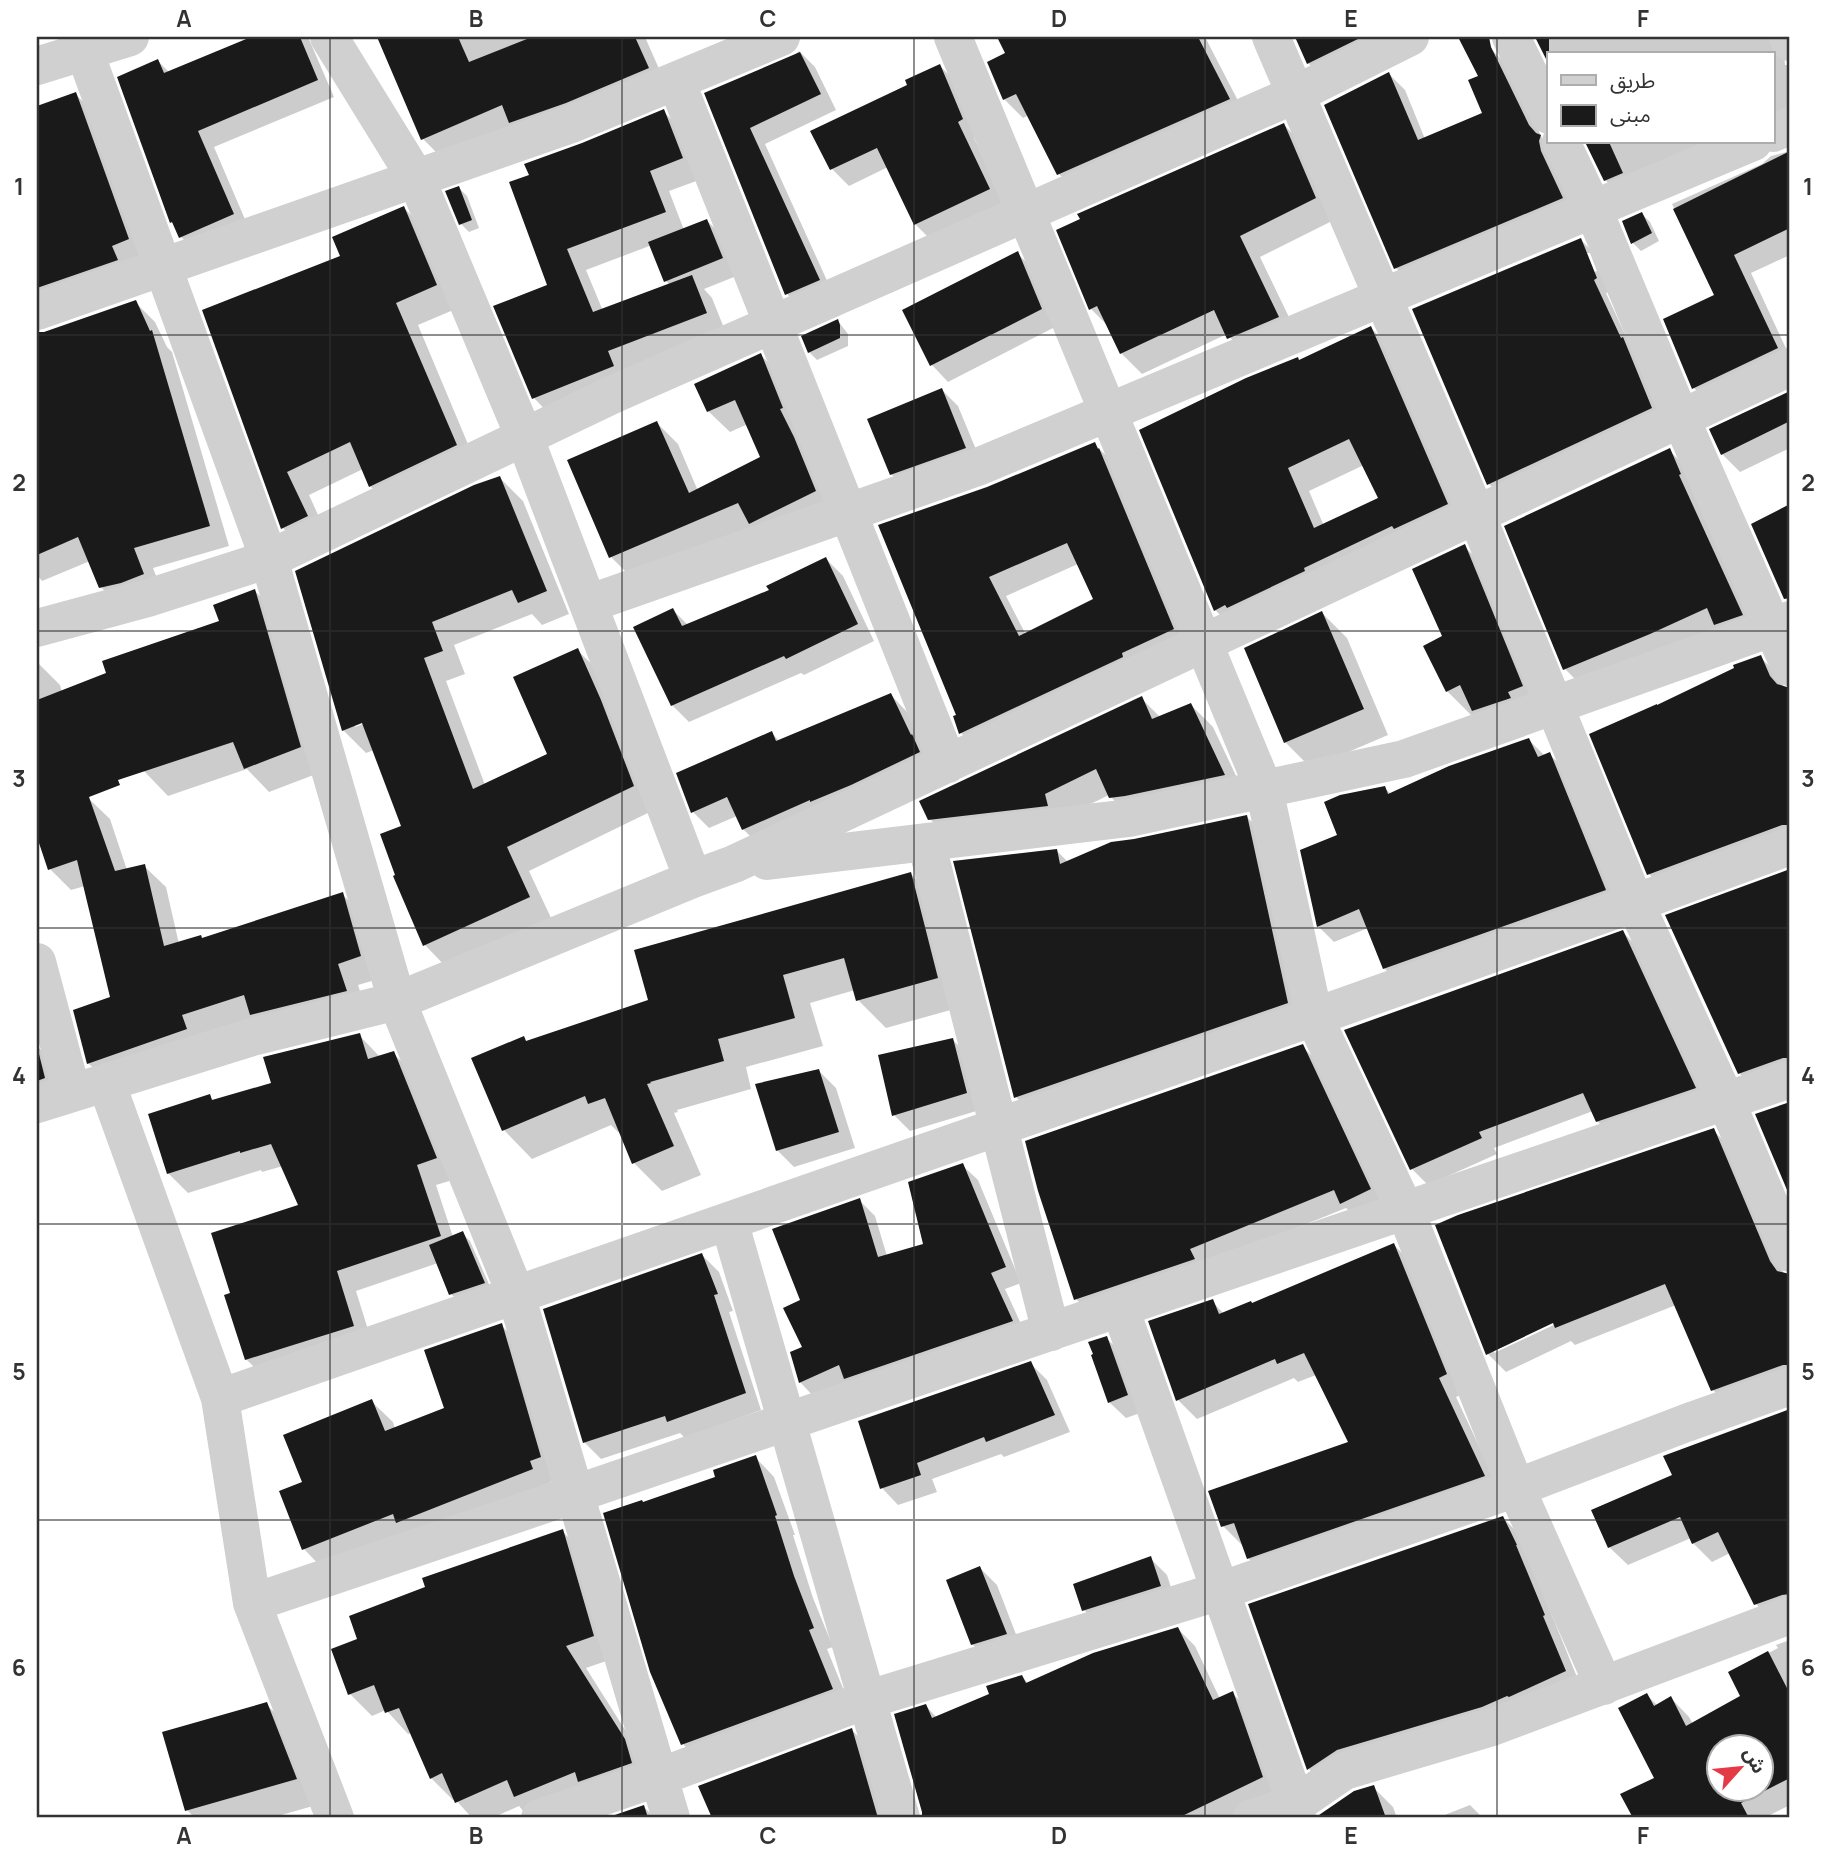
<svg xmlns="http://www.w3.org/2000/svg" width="1827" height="1855" font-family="Manrope,'Noto Sans Arabic',sans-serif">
	<rect width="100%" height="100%" fill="#fff"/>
	<path fill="#0003" fill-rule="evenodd" d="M 256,37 L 308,37 L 334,97 L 214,147 L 250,231 L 198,253 L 181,237 L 176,227 L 172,222 L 158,61 L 170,73 Z
		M 379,37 L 645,37 L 668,89 L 443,159 L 423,139 Z
		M 999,37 L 1205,37 L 1247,118 L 1077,192 L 1059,174 L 1029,115 L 1023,118 L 1004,99 L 1008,54 Z
		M 1297,37 L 1416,37 L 1326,82 L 1308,63 Z
		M 1537,37 L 1790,37 L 1784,52 L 1785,65 L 1790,65 L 1790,128 L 1773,138 L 1773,54 L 1549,54 L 1549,61 Z
		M 1492,50 L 1508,66 L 1578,214 L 1412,284 L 1396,268 L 1389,74 L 1405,90 L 1425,139 L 1484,113 Z
		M 799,51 L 815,67 L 836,110 L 765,144 L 834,296 L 803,310 L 787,294 L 706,94 L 790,59 Z
		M 940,66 L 957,83 L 979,136 L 974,138 L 1005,206 L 932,241 L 915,224 L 888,167 L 849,186 L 832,169 L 813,132 L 909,86 Z
		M 75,94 L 96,114 L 148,259 L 37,324 L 37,108 Z
		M 663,111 L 684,132 L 702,179 L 669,191 L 684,230 L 707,221 L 724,237 L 739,275 L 704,289 L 712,298 L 726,333 L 554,419 L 534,398 L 496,307 L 549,286 L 531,176 ZM 652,245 L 666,281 L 670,285 L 603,311 L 586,270 Z
		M 1284,125 L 1305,146 L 1336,219 L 1260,257 L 1299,338 L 1250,359 L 1227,334 L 1142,374 L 1121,353 L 1109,327 L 1091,309 Z
		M 1587,142 L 1758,142 L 1624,198 L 1605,180 Z
		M 1790,151 L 1790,255 L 1751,273 L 1790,357 L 1712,406 L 1694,388 L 1717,296 L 1672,204 L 1762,164 L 1771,156 Z
		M 459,188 L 467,196 L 479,228 L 469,232 L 461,224 Z
		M 404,208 L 426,230 L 458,308 L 418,325 L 478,468 L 393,508 L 370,486 L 363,469 L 309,495 L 329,539 L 305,550 L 283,528 L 204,311 L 343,257 Z
		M 1642,214 L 1650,222 L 1659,241 L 1641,251 L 1633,243 Z
		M 1581,240 L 1594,253 L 1609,292 L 1606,293 L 1665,421 L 1502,497 L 1489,484 L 1414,310 ZM 1586,253 L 1590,253 L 1597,271 L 1594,272 Z
		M 1017,253 L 1034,270 L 1057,326 L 948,382 L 932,365 Z
		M 135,302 L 155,322 L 167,347 L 172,352 L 229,546 L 153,568 L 163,594 L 121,608 L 101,587 L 90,561 L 42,581 L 37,575 L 37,334 L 44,334 Z
		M 838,321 L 848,334 L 848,346 L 817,360 L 809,352 Z
		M 1371,328 L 1393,350 L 1469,526 L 1238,632 L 1215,610 L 1300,362 ZM 1364,465 L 1380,499 L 1324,526 L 1309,491 Z
		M 761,355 L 782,377 L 836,512 L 632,578 L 611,557 L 657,423 L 678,444 L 698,491 L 763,458 L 748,424 L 730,432 L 708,411 Z
		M 942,390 L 958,406 L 982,464 L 908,490 L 891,474 Z
		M 1790,393 L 1790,448 L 1740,472 L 1722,454 L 1712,430 Z
		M 1094,444 L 1113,462 L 1191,648 L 979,751 L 961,733 L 958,716 L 988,488 ZM 1078,564 L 1095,599 L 1026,635 L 1006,596 Z
		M 1669,450 L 1688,469 L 1761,634 L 1584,688 L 1565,669 Z
		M 500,478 L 523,501 L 569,614 L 542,625 L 532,614 L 454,645 L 465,674 L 446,681 L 485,785 L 549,754 L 577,650 L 601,673 L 656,809 L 529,871 L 552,920 L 448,969 L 425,945 L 396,877 L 403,827 L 374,750 L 366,753 L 343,730 ZM 371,721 L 355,727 L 355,724 Z
		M 1790,506 L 1790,603 L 1786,598 L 1753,525 Z
		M 1464,546 L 1489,571 L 1547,712 L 1472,716 L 1447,691 L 1445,637 Z
		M 826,559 L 843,576 L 874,641 L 804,675 L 801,673 L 689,722 L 672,705 L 636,627 L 673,610 L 688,625 L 771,591 Z
		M 255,591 L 279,615 L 324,771 L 269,792 L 247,769 L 168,796 L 144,771 L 141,760 L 37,783 L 37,662 L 60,685 L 62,692 L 108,674 L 221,622 Z
		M 1322,613 L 1347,638 L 1388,735 L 1311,768 L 1285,742 Z
		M 1760,657 L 1779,675 L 1785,690 L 1790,690 L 1790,847 L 1667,893 L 1649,874 L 1656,706 Z
		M 891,695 L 907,712 L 929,753 L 760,846 L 743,829 L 737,816 L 709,828 L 693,812 L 772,733 L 780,742 Z
		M 1141,698 L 1160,717 L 1191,705 L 1213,727 L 1246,797 L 1132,819 L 1109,795 L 1066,816 L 952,841 L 930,819 Z
		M 1529,740 L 1545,756 L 1549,754 L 1566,770 L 1621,907 L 1401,985 L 1384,968 L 1368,928 L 1334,942 L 1318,926 L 1340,836 L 1384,787 L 1391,794 Z
		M 88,798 L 110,819 L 127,870 L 144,866 L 166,887 L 179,944 L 204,940 L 342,894 L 364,916 L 382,978 L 358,985 L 367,1012 L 110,1084 L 88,1063 L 112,998 L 85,886 L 71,890 L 50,869 L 37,831 L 37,812 Z
		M 1247,817 L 1265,835 L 1305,1021 L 1033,1115 L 1016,1097 L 1056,850 L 1068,862 Z
		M 1790,871 L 1790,1080 L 1757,1091 L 1739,1073 L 1667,916 Z
		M 911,874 L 939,903 L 965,1006 L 886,1028 L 858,1000 L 855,990 L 810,1003 L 823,1046 L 746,1067 L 751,1089 L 677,1110 L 678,1112 L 674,1113 L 701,1175 L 662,1191 L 634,1163 L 620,1131 L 618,1132 L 611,1125 L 532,1159 L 504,1130 L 523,1038 L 527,1042 L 651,1001 Z
		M 1623,932 L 1639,949 L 1711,1104 L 1614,1138 L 1597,1121 L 1593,1111 L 1494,1148 L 1497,1154 L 1428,1185 L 1412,1169 Z
		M 359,1035 L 380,1057 L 393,1053 L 413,1073 L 456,1179 L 436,1185 L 453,1237 L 462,1233 L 470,1241 L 492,1291 L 459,1302 L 451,1294 L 438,1263 L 356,1291 L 373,1346 L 266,1379 L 246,1359 L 233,1294 L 300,1206 L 283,1166 L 262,1172 L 261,1170 L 188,1193 L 168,1173 L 209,1096 L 214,1101 L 273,1084 Z
		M 953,1040 L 970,1057 L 983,1109 L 910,1131 L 894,1115 Z
		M 37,1046 L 43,1052 L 52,1086 L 37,1092 Z
		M 1302,1046 L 1319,1063 L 1386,1206 L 1358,1219 L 1346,1208 L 1205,1265 L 1093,1316 L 1076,1299 L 1039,1190 Z
		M 819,1071 L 836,1088 L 855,1148 L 794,1167 L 777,1150 Z
		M 1713,1130 L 1732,1149 L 1785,1276 L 1790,1276 L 1790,1387 L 1731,1408 L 1713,1390 L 1676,1305 L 1575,1345 L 1571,1341 L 1506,1372 L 1488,1354 ZM 1560,1318 L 1562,1321 L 1494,1353 L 1494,1349 Z
		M 962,1165 L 978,1180 L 1021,1283 L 1005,1289 L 1027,1337 L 815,1398 L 800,1382 L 804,1348 L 803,1301 L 859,1200 L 875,1216 L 887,1256 L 925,1246 Z
		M 1394,1245 L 1413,1264 L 1465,1393 L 1456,1397 L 1502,1495 L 1267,1577 L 1248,1558 L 1244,1545 L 1242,1545 L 1223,1526 L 1350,1443 L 1316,1375 L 1298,1382 L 1294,1378 L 1197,1419 L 1178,1400 L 1150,1322 L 1212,1301 L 1224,1314 L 1252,1305 Z
		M 702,1255 L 719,1272 L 733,1311 L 729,1312 L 761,1410 L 685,1438 L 680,1433 L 601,1459 L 584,1442 Z
		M 501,1325 L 522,1346 L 561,1478 L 550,1482 L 553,1490 L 325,1571 L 304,1549 L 281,1492 L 305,1483 L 371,1401 L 393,1422 L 395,1429 L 446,1409 Z
		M 1106,1338 L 1123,1354 L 1143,1412 L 1126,1418 L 1109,1402 Z
		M 1030,1363 L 1047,1380 L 1070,1432 L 1004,1457 L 1001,1454 L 932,1479 L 937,1492 L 898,1505 L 882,1488 Z
		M 1790,1411 L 1790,1616 L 1774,1622 L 1756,1604 L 1730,1553 L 1712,1562 L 1693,1543 L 1691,1538 L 1628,1565 L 1609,1547 L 1675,1476 L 1665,1457 Z
		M 755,1457 L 774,1477 L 795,1535 L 793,1535 L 813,1598 L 833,1647 L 827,1649 L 851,1708 L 702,1764 L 683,1744 L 652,1671 L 643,1504 L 718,1478 Z
		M 1503,1518 L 1519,1534 L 1581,1687 L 1325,1785 L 1309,1769 Z
		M 562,1531 L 584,1553 L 615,1658 L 586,1668 L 646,1763 L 529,1818 L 519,1806 L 492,1818 L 472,1818 L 455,1799 L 453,1800 L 431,1778 L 412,1733 L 408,1734 L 386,1710 L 372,1716 L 350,1694 L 360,1640 Z
		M 1150,1558 L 1167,1575 L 1176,1603 L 1100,1626 L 1084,1610 Z
		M 980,1568 L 997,1585 L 1022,1650 L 989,1661 L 972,1644 Z
		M 1178,1629 L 1195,1646 L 1220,1699 L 1232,1693 L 1250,1710 L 1280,1795 L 1231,1818 L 924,1818 L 926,1706 L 937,1718 L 991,1695 L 1022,1677 L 1029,1684 Z
		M 1790,1640 L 1790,1805 L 1764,1818 L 1700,1818 L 1709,1814 L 1647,1695 L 1658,1706 L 1671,1698 L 1689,1717 L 1693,1724 L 1743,1697 L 1731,1673 L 1778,1648 L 1776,1645 ZM 1718,1746 L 1760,1746 L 1760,1788 L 1718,1788 Z
		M 266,1704 L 291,1729 L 320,1804 L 271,1818 L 195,1818 L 187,1810 Z
		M 852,1730 L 869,1748 L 890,1818 L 714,1818 L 701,1787 Z
		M 1373,1787 L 1393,1807 L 1397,1818 L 1320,1818 L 1320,1816 Z
		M 1470,1805 L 1483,1818 L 1437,1818 Z
		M 644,1807 L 655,1818 L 612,1818 Z"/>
	<path fill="#1a1a1a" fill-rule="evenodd" d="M 251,37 L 300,37 L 318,80 L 198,131 L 234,214 L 179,238 L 172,222 L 170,223 L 117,77 L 158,59 L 164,73 Z
		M 377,37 L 458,37 L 469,62 L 532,37 L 635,37 L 649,68 L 566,103 L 509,123 L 502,105 L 421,140 Z
		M 997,37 L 1198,37 L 1230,99 L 1057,175 L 1016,94 L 1003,100 L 987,62 L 1005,53 Z
		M 1295,37 L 1362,37 L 1307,64 Z
		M 1458,37 L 1489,37 L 1491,47 L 1529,125 L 1536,133 L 1541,135 L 1539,141 L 1541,151 L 1563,198 L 1394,269 L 1324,105 L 1389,72 L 1418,140 L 1482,113 L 1468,80 L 1478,76 Z
		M 1535,37 L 1549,37 L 1549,65 Z
		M 800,52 L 821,94 L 750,128 L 820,280 L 785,295 L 704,93 Z
		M 940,64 L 963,119 L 958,122 L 990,189 L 914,225 L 877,148 L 830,170 L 810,131 L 907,85 L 905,80 Z
		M 76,92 L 129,239 L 112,246 L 118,260 L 37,288 L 37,106 Z
		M 664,109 L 683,158 L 650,171 L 666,212 L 567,249 L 593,312 L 692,275 L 707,313 L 608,351 L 614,366 L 532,399 L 493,306 L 547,285 L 509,182 L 529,175 L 524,164 L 582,143 Z
		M 1284,123 L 1316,198 L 1240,236 L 1279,317 L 1227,339 L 1214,310 L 1120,354 L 1097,306 L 1089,310 L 1056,230 L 1080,219 L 1077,214 Z
		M 1585,142 L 1609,142 L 1623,173 L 1604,181 Z
		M 1790,151 L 1790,228 L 1734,255 L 1778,348 L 1692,389 L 1663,319 L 1714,295 L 1673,209 Z
		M 459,186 L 472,220 L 459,225 L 445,191 Z
		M 404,206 L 437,285 L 396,303 L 457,445 L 369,487 L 350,442 L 287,472 L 308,516 L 281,529 L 202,310 L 340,256 L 332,237 Z
		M 1642,212 L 1652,233 L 1631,244 L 1622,221 Z
		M 707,219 L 723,258 L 664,282 L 648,242 Z
		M 1581,238 L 1597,278 L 1594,280 L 1621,338 L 1623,337 L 1652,408 L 1487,485 L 1412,309 Z
		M 1018,251 L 1042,309 L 930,366 L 902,310 Z
		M 136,300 L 150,331 L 152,330 L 210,526 L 134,548 L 144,574 L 121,583 L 99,588 L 78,537 L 37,555 L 37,332 L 44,332 Z
		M 838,319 L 840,325 L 840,338 L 808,353 L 801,336 Z
		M 1371,326 L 1448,504 L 1394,529 L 1392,526 L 1304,568 L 1305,571 L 1227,608 L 1225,605 L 1214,611 L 1139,430 L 1246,378 L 1298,357 L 1299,360 ZM 1349,439 L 1378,498 L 1314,528 L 1288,468 Z
		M 761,353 L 783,408 L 780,409 L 794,437 L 816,491 L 749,524 L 738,503 L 609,558 L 567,460 L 657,421 L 689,493 L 760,457 L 735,400 L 707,412 L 694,384 Z
		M 942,388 L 966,448 L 890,475 L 867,419 Z
		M 1790,391 L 1790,421 L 1721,455 L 1709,429 Z
		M 1095,442 L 1098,449 L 1099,448 L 1174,629 L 1122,653 L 1123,657 L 959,734 L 953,716 L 956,715 L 878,525 L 987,487 ZM 1067,543 L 1093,599 L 1019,636 L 989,577 Z
		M 1670,448 L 1681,474 L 1679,475 L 1743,615 L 1714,625 L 1707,608 L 1650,634 L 1563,670 L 1504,526 Z
		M 500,476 L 547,591 L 518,603 L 512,590 L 432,622 L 443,651 L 424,658 L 473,789 L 547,754 L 513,677 L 578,648 L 601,700 L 634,786 L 507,847 L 530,897 L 423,946 L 393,876 L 395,875 L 380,834 L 401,826 L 362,723 L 342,731 L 295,571 L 474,485 Z
		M 1790,504 L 1790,598 L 1784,599 L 1751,524 Z
		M 1465,544 L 1523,686 L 1508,692 L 1511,698 L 1472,711 L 1460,685 L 1446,692 L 1423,646 L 1442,636 L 1412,569 Z
		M 826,557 L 858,624 L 786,659 L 784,656 L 671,706 L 633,627 L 673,608 L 682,626 L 769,590 L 766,586 Z
		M 255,589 L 301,747 L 244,769 L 233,742 L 118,780 L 120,785 L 89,797 L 115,871 L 145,864 L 164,946 L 201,935 L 202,938 L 343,892 L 361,956 L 338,964 L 347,991 L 250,1015 L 244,995 L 182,1015 L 187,1029 L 87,1064 L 73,1010 L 110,997 L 77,860 L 48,870 L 37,837 L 37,700 L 106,673 L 102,661 L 219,621 L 213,605 Z
		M 1322,611 L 1364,709 L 1284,743 L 1244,648 Z
		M 1761,655 L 1770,676 L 1777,684 L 1790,688 L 1790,825 L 1782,825 L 1647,875 L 1589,734 L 1657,704 L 1657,705 L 1734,668 L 1733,665 Z
		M 891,693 L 911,735 L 912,734 L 920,752 L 851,785 L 810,802 L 810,800 L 742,830 L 727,797 L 691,813 L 676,773 L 772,731 L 776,741 Z
		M 1142,696 L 1152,719 L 1191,703 L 1225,775 L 1125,796 L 1109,798 L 1096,769 L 1045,794 L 1048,806 L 928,820 L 919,801 Z
		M 1529,738 L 1538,757 L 1550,752 L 1606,890 L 1383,969 L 1359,909 L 1317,927 L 1300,850 L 1337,835 L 1324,802 L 1340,795 L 1385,786 L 1388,794 L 1449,766 Z
		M 1247,815 L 1288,1003 L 1014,1098 L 953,861 L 1057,849 L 1060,864 L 1111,842 L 1134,839 Z
		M 1790,869 L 1790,1058 L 1783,1058 L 1738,1074 L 1665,915 Z
		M 911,872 L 938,978 L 856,1001 L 844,958 L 783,975 L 795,1018 L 718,1039 L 724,1061 L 650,1082 L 651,1083 L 647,1084 L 674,1146 L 632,1164 L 605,1098 L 588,1104 L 585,1096 L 502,1131 L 471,1058 L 524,1036 L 526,1041 L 648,1000 L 634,950 Z
		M 1623,930 L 1696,1088 L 1596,1122 L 1583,1093 L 1479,1132 L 1482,1138 L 1410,1170 L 1344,1030 Z
		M 360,1033 L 368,1059 L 394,1051 L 437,1158 L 417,1165 L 441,1236 L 337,1271 L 354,1326 L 245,1360 L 224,1295 L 230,1293 L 211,1233 L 298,1205 L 271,1144 L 240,1153 L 240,1151 L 167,1174 L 148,1114 L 210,1094 L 212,1100 L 271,1083 L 263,1057 Z
		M 953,1038 L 967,1093 L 892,1116 L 878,1055 Z
		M 1303,1044 L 1371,1189 L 1340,1204 L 1334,1190 L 1190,1249 L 1195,1259 L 1074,1300 L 1038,1191 L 1025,1141 Z
		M 37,1046 L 45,1078 L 37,1081 Z
		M 819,1069 L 839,1132 L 776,1151 L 755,1084 Z
		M 1790,1102 L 1790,1197 L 1755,1114 Z
		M 1714,1128 L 1770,1261 L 1777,1271 L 1790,1274 L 1790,1365 L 1783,1365 L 1711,1391 L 1665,1284 L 1555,1328 L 1553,1323 L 1486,1355 L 1435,1225 L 1458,1215 Z
		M 963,1163 L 1006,1267 L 991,1273 L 1013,1321 L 844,1379 L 839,1365 L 799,1383 L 790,1352 L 802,1347 L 783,1308 L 800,1300 L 772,1229 L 860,1198 L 878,1257 L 923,1244 L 908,1182 Z
		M 463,1231 L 485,1283 L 449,1295 L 429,1245 Z
		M 1394,1243 L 1447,1374 L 1439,1378 L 1485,1476 L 1247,1559 L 1234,1523 L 1221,1527 L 1208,1491 L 1348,1442 L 1304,1353 L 1277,1364 L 1275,1359 L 1176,1401 L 1148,1321 L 1213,1299 L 1219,1314 L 1251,1301 L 1252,1303 Z
		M 702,1253 L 718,1294 L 714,1295 L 746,1393 L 667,1422 L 665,1416 L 583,1443 L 543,1309 Z
		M 502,1323 L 541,1457 L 530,1461 L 533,1469 L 396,1523 L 393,1514 L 302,1550 L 279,1491 L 302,1482 L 283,1435 L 372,1399 L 385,1431 L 444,1408 L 424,1350 Z
		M 1107,1336 L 1128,1395 L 1108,1403 L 1091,1355 L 1093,1354 L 1088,1342 Z
		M 1031,1361 L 1055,1415 L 986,1442 L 984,1437 L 917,1463 L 921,1475 L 880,1489 L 858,1421 Z
		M 1790,1409 L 1790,1594 L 1782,1595 L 1754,1605 L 1718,1532 L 1692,1544 L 1680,1517 L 1608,1548 L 1591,1510 L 1672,1475 L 1663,1456 Z
		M 756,1455 L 777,1515 L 775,1516 L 794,1576 L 814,1628 L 809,1630 L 833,1689 L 681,1745 L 650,1672 L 603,1513 L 642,1500 L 643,1502 L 715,1477 L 713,1470 Z
		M 1503,1516 L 1517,1545 L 1516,1545 L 1545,1615 L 1543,1616 L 1566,1671 L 1509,1697 L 1507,1696 L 1482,1707 L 1337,1750 L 1307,1770 L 1248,1604 Z
		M 563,1529 L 594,1636 L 566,1646 L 625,1739 L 632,1763 L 578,1782 L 575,1772 L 514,1797 L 507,1780 L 455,1803 L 442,1773 L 430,1779 L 399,1708 L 385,1713 L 374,1685 L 348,1695 L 331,1649 L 357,1639 L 349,1616 L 425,1587 L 422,1578 Z
		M 1151,1556 L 1161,1586 L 1082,1611 L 1073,1584 Z
		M 980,1566 L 1007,1634 L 971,1645 L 946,1580 Z
		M 1178,1627 L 1213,1700 L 1233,1691 L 1263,1777 L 1178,1818 L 922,1818 L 922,1812 L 894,1714 L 926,1704 L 932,1718 L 989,1694 L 986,1686 L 1022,1675 L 1026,1683 L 1093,1653 Z
		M 1768,1651 L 1790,1694 L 1790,1778 L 1741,1803 L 1749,1818 L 1633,1818 L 1620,1794 L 1654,1778 L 1618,1708 L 1647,1693 L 1654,1706 L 1671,1696 L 1686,1726 L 1740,1696 L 1728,1672 ZM 1718,1746 L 1760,1746 L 1760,1788 L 1718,1788 Z
		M 267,1702 L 297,1779 L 185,1811 L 162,1732 Z
		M 852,1728 L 878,1818 L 712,1818 L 698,1786 Z
		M 1374,1785 L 1386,1818 L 1319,1818 L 1319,1815 L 1354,1791 Z
		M 644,1805 L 648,1818 L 606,1818 Z"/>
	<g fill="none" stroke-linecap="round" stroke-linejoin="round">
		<path stroke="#d0d0d0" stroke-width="38" d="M 329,37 L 416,178 L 524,436 L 693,879
			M 953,37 L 1264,789 L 1314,1017 L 1405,1210 L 1516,1488 L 1604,1686
			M 1271,37 L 1476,514 L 1635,903 L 1726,1101 L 1790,1253
			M 1511,37 L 1549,115
			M 1788,37 L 1790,42
			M 84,50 L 269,559 L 397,1001 L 516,1295 L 671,1818
			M 37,66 L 130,37
			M 676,81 L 948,764
			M 1773,133 L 1790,126
			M 1561,142 L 1593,209 L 1681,419 L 1790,667
			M 37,311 L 574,123 L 781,37
			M 588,604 L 980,466 L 1753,142
			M 37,628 L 148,598 L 269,559 L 614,394 L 1296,94 L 1410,37
			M 926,842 L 1051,1332
			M 767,861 L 1129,818 L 1404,759 L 1774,627 L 1790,620
			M 37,962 L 72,1093
			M 106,1082 L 220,1398 L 252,1603 L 335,1818
			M 37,1104 L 252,1037 L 397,1001 L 693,879 L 734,864 L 1790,367
			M 729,1221 L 901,1818
			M 1120,1308 L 1296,1804 L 1297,1818
			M 220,1398 L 1314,1017 L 1635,903 L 1790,846
			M 252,1603 L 575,1494 L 1790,1079
			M 540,1818 L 659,1777 L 866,1700 L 1220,1591 L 1516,1488 L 1686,1423 L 1790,1386
			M 1252,1818 L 1296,1804 L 1344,1771 L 1492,1727 L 1790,1615"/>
	</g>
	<path fill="none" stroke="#333" stroke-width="2" stroke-opacity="0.55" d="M 330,37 L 330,1818M 622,37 L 622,1818M 914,37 L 914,1818M 1205,37 L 1205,1818M 1497,37 L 1497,1818M 37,335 L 1790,335M 37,631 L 1790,631M 37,928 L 1790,928M 37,1224 L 1790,1224M 37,1520 L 1790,1520"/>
	<rect width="1827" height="1855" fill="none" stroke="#ffffff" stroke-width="77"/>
	<rect x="1547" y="52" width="228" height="91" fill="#ffffff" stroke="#adadad" stroke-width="2"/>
	<rect x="1561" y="75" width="35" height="10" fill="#d0d0d0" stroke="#adadad" stroke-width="2"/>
	<text x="1610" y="88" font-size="21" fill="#333333">طريق</text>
	<rect x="1561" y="105" width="35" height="21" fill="#1a1a1a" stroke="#adadad" stroke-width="2"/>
	<text x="1610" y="122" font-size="21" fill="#333333">مبنى</text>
	<g transform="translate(1740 1768) rotate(63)"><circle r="33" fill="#ffffff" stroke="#adadad" stroke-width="2"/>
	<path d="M0-5L12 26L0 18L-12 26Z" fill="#e63946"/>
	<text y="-10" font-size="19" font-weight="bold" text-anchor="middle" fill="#333333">ش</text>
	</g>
	<rect x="38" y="38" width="1750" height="1778" fill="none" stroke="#333" stroke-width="2.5"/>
	<g font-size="23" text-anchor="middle" font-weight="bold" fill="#333">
		<text x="184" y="27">A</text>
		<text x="476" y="27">B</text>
		<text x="768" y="27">C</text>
		<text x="1059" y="27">D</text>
		<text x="1351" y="27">E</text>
		<text x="1643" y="27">F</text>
		<text x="19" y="195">1</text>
		<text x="1808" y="195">1</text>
		<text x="19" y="491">2</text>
		<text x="1808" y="491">2</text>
		<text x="19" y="787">3</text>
		<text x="1808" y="787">3</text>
		<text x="19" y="1084">4</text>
		<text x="1808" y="1084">4</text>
		<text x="19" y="1380">5</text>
		<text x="1808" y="1380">5</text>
		<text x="19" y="1676">6</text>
		<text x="1808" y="1676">6</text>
		<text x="184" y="1844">A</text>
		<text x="476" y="1844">B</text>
		<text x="768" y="1844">C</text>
		<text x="1059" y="1844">D</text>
		<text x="1351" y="1844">E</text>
		<text x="1643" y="1844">F</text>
	</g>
</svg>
